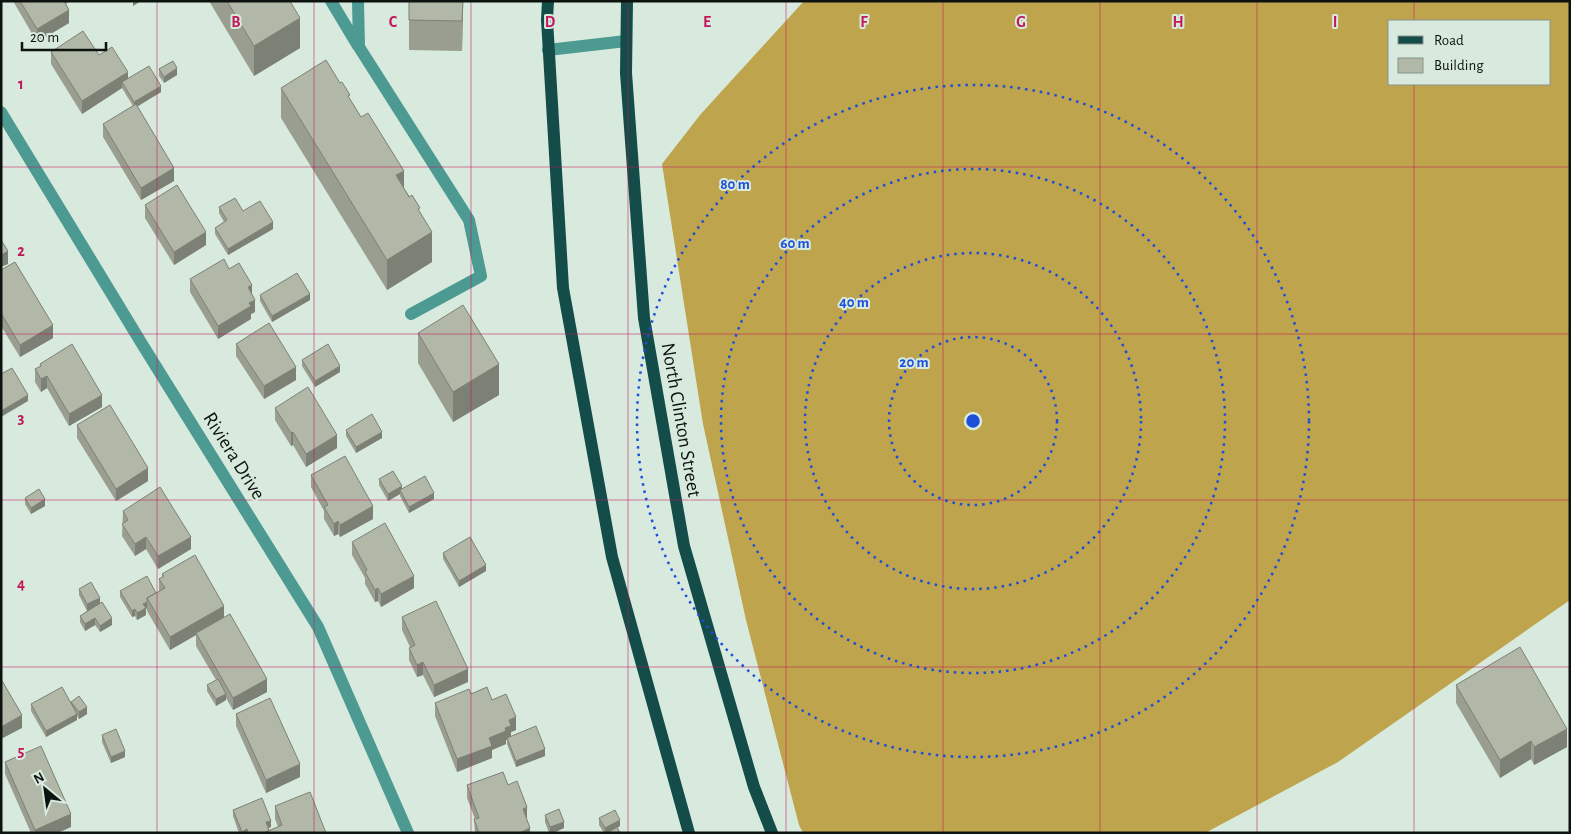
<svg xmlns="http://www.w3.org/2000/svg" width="1571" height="834" font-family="'Alegreya Sans',sans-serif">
	<rect width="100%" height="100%" fill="#d8eade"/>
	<path fill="#bea44c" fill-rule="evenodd" d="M 804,1 L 1570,1 L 1570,600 L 1338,762 L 1205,833 L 803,833 L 799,825 L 746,620 L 703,424 L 662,164 L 700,115 ZM 1390,21 L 1550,21 L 1550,84 L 1390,84 Z"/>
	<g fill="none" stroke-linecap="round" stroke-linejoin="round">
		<path stroke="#4d9a92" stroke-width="12" d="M 331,1 L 358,46
			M 358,1 L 359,47 L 469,220 L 481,276 L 411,314
			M 548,50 L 626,41
			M 1,112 L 142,344 L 318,627 L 408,833"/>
		<path stroke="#134c48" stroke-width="12" d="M 548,1 L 547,20 L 563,288 L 612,557 L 689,833
			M 627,1 L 626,73 L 644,318 L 684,546 L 754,787 L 772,833"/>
	</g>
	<path fill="#999e90" d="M 13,1 L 70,1 L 66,4 L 69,23 L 37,42 Z
		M 209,1 L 290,1 L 300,48 L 254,76 Z
		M 409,1 L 463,1 L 462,51 L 409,50 Z
		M 51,52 L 99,55 L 128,79 L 161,92 L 137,107 L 174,181 L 141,200 L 103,137 L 103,124 L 133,106 L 122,88 L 82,114 L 51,64 Z
		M 159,69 L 177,75 L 164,83 L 159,76 Z
		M 281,88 L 350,99 L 404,188 L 420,212 L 432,262 L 387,290 L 281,118 Z
		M 145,205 L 206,245 L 174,265 L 145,218 Z
		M 219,207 L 273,229 L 228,255 L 215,234 L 215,228 L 224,222 L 219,213 Z
		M 229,269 L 252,294 L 255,312 L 251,314 L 251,319 L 218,339 L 190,292 L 190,279 Z
		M 1,270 L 53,338 L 20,357 L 1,326 Z
		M 260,295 L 310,300 L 272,322 L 260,301 Z
		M 418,333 L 499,395 L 453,422 L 418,363 Z
		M 236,344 L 296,380 L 264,399 L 236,356 Z
		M 302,360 L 340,372 L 315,387 L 302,366 Z
		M 40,364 L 102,407 L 69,426 L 47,388 L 41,392 L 35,382 L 35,369 L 40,366 Z
		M 275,408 L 337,448 L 306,467 L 293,445 L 291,446 L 275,420 Z
		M 77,425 L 148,481 L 116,501 L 77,438 Z
		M 346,430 L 382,438 L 356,453 L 346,436 Z
		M 311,475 L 373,519 L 340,537 L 338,534 L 334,536 L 324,519 L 324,511 L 311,487 Z
		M 379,479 L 402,489 L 434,499 L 409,513 L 400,496 L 400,494 L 388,501 L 379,485 Z
		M 25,498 L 45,506 L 31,514 L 25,504 Z
		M 123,511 L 191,549 L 158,569 L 146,549 L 135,556 L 122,536 Z
		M 352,542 L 414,588 L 381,607 L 378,601 L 375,602 L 365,584 L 365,578 L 352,555 Z
		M 443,553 L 486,571 L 459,587 L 443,559 Z
		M 162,574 L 224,617 L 267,692 L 233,710 L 226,698 L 226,700 L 216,706 L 207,691 L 207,685 L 216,680 L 196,646 L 196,635 L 170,650 L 147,611 L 147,608 L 146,609 L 146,615 L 137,620 L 135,616 L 132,617 L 120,597 L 120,591 L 156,593 L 159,592 L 159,579 L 162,577 Z
		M 79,589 L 100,604 L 112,625 L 100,632 L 95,625 L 85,631 L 80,622 L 80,616 L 87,611 L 79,595 Z
		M 402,617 L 468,682 L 434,697 L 423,675 L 417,677 L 409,660 L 409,648 L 410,647 L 402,630 Z
		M 1456,685 L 1567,747 L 1534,765 L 1531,759 L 1500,778 L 1456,703 Z
		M 471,694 L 492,700 L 516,730 L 511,732 L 511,736 L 545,756 L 516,767 L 507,744 L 507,740 L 506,740 L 506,744 L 492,750 L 492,758 L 457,772 L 435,716 L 435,703 Z
		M 71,702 L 87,714 L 79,719 L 77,716 L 77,720 L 46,737 L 31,711 L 31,704 L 71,703 Z
		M 236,714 L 300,777 L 266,793 L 236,726 Z
		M 102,735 L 125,757 L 111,763 L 102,742 Z
		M 5,762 L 71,827 L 57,833 L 31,833 L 5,774 Z
		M 467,785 L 508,785 L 527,820 L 530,833 L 475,833 L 474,819 L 475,819 L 467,798 Z
		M 275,806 L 326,833 L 239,833 L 233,816 L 233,810 L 271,827 L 268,828 L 269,830 L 278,827 L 275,819 Z
		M 545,815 L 564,828 L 553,833 L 549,833 L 545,822 Z
		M 599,818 L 620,826 L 617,828 L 620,833 L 604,833 L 599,825 Z"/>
	<path fill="#7d8175" d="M 133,1 L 141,1 L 133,6 Z
		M 463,1 L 462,51 L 462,21 Z
		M 69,10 L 69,23 L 37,42 L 37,29 Z
		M 300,18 L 300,48 L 254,76 L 254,46 Z
		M 177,68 L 177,75 L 164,83 L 164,77 Z
		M 128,72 L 128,85 L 122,82 L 122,88 L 82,114 L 82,101 Z
		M 161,86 L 161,92 L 134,108 L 134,102 Z
		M 174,168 L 174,181 L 141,200 L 141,188 Z
		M 404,171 L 404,201 L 396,175 Z
		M 273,222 L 273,229 L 228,255 L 228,249 Z
		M 206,232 L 206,245 L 174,265 L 174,252 Z
		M 432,232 L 432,262 L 387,290 L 387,260 Z
		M 8,251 L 8,264 L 1,267 L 1,255 Z
		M 252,285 L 252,298 L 248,287 Z
		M 310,294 L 310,300 L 272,322 L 272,316 Z
		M 255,300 L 255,312 L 251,314 L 251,319 L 218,339 L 218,326 L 249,303 Z
		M 53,325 L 53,338 L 20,357 L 20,345 Z
		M 499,364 L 499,395 L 453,422 L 453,392 Z
		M 340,366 L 340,372 L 315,387 L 315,381 Z
		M 296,367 L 296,380 L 264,399 L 264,386 Z
		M 47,376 L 47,388 L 41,392 L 41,379 Z
		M 28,395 L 28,401 L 1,417 L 1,411 Z
		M 102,395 L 102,407 L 69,426 L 69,414 Z
		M 293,432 L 293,445 L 291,446 L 291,433 Z
		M 382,432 L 382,438 L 356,453 L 356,447 Z
		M 337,435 L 337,448 L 306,467 L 306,454 Z
		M 148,468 L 148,481 L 116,501 L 116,489 Z
		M 402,486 L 402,492 L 400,490 L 400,494 L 388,501 L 388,494 Z
		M 434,493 L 434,499 L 409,513 L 409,507 Z
		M 45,499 L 45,506 L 31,514 L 31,508 Z
		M 373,506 L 373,519 L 340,537 L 340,525 Z
		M 338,521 L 338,534 L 334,536 L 334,524 Z
		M 146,537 L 146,549 L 135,556 L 135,544 Z
		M 191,537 L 191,549 L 158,569 L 158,556 Z
		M 486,565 L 486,571 L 459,587 L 459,581 Z
		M 414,576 L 414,588 L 381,607 L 381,594 Z
		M 378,588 L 378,601 L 375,602 L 375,590 Z
		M 100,598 L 100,604 L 87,611 L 87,604 Z
		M 147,602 L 147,608 L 146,609 L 146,615 L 137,620 L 137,613 L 143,604 Z
		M 224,606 L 224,619 L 196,633 L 196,635 L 170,650 L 170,637 Z
		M 135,609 L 135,616 L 132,617 L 132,611 Z
		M 95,618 L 95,625 L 85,631 L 85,624 Z
		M 112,618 L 112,625 L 100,632 L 100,626 Z
		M 423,662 L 423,675 L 417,677 L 417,665 Z
		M 468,669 L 468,682 L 434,697 L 434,685 Z
		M 267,679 L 267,692 L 233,710 L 233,698 Z
		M 226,694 L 226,700 L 216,706 L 216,699 Z
		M 87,707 L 87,714 L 79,719 L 79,712 Z
		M 77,714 L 77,720 L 46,737 L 46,731 Z
		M 22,715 L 22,728 L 1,739 L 1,727 Z
		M 516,717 L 516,730 L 511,732 L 511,738 L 507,738 L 507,740 L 506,740 L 506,744 L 492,750 L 492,758 L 457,772 L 457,759 L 505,728 L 509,720 Z
		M 1567,729 L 1567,747 L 1534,765 L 1534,747 Z
		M 1531,741 L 1531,759 L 1500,778 L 1500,760 Z
		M 545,749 L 545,756 L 516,767 L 516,761 Z
		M 125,751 L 125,757 L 111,763 L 111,757 Z
		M 300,764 L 300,777 L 266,793 L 266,780 Z
		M 527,807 L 527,820 L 523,809 Z
		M 71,814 L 71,827 L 57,833 L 35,833 L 35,830 Z
		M 620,820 L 620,826 L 608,833 L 605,833 L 605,828 Z
		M 271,821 L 271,827 L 266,829 L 266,822 Z
		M 564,822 L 564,828 L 553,833 L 550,833 L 550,827 Z
		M 530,828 L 530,833 L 519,833 Z
		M 247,829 L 247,833 L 242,833 L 242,832 Z"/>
	<path fill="#b2b8a7" stroke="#7d8175" d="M 20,1 L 64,1 L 69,10 L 37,29 Z
		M 227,1 L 290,1 L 300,18 L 254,46 Z
		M 409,1 L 463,1 L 462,21 L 409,20 Z
		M 83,31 L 99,55 L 112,47 L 128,72 L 82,101 L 51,52 Z
		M 326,60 L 340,83 L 342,82 L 350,95 L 348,96 L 361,117 L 368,113 L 404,171 L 396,175 L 409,197 L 412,195 L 420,208 L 418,209 L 432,232 L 387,260 L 281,88 Z
		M 173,61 L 177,68 L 164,77 L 159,69 Z
		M 149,66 L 161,86 L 134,102 L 122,82 Z
		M 136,104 L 174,168 L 141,188 L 103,124 Z
		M 177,185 L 206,232 L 174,252 L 145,205 Z
		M 235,198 L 243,211 L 260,201 L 273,222 L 228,249 L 215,228 L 227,220 L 219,207 Z
		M 1,240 L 8,251 L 1,255 Z
		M 224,259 L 229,269 L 239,263 L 252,285 L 248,287 L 255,300 L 249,303 L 251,306 L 218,326 L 190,279 Z
		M 15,262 L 53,325 L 20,345 L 1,313 L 1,270 Z
		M 297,273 L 310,294 L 272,316 L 260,295 Z
		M 463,305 L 499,364 L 453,392 L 418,333 Z
		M 269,323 L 296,367 L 264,386 L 236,344 Z
		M 72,344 L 102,395 L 69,414 L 47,376 L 41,379 L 35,369 L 41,366 L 40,364 Z
		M 328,344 L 340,366 L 315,381 L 302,360 Z
		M 12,368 L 28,395 L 1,411 L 1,374 Z
		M 308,387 L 337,435 L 306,454 L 293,432 L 291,433 L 275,408 Z
		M 110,405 L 148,468 L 116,489 L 77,425 Z
		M 372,414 L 382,432 L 356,447 L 346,430 Z
		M 345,456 L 373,506 L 340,525 L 338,521 L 334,524 L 324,507 L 328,505 L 311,475 Z
		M 393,471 L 402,486 L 388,494 L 379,479 Z
		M 425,476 L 434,493 L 409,507 L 400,490 Z
		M 160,487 L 191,537 L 158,556 L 146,537 L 135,544 L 122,524 L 128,520 L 123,511 Z
		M 39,489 L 45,499 L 31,508 L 25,498 Z
		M 385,523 L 414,576 L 381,594 L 378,588 L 375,590 L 365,572 L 367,570 L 352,542 Z
		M 470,537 L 486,565 L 459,581 L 443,553 Z
		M 195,555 L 224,606 L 170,637 L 147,598 L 165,588 L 159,579 L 164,576 L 162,574 Z
		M 147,576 L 156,593 L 147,598 L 147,602 L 143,604 L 146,608 L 137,613 L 135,609 L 132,611 L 120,591 Z
		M 91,582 L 100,598 L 87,604 L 79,589 Z
		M 436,601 L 468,669 L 434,685 L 423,662 L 417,665 L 409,648 L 415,645 L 402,617 Z
		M 102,602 L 112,618 L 100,626 L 95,618 L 85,624 L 80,616 Z
		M 230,614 L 267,679 L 233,698 L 196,633 Z
		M 1520,647 L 1567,729 L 1534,747 L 1531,741 L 1500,760 L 1456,685 Z
		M 1,679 L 22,715 L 1,727 Z
		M 218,679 L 226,694 L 216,699 L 207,685 Z
		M 62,687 L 77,714 L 46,731 L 31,704 Z
		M 487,687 L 492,700 L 506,694 L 516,717 L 509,720 L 511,726 L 505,728 L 506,731 L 489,738 L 492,746 L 457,759 L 435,703 L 469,689 L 471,694 Z
		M 79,696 L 87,707 L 79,712 L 71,702 Z
		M 270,698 L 300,764 L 266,780 L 236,714 Z
		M 536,726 L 545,749 L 516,761 L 507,738 Z
		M 116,729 L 125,751 L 111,757 L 102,735 Z
		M 41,746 L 71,814 L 35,830 L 5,762 Z
		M 503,772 L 508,785 L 517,781 L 527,807 L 523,809 L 530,828 L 519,833 L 479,833 L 474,819 L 479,818 L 467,785 Z
		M 310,792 L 326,833 L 264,833 L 282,825 L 275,806 Z
		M 262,798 L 271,821 L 266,822 L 269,830 L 264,833 L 248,833 L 247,829 L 242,832 L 233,810 Z
		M 559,809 L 564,822 L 550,827 L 545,815 Z
		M 615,810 L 620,820 L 605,828 L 599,818 Z
		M 617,827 L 620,833 L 607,833 Z"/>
	<path fill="none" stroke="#c2185b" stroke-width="1" stroke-opacity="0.55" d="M 157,1 L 157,833M 314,1 L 314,833M 471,1 L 471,833M 628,1 L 628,833M 786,1 L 786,833M 943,1 L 943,833M 1100,1 L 1100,833M 1257,1 L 1257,833M 1414,1 L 1414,21M 1414,84 L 1414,833M 1,167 L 1570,167M 1,334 L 1570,334M 1,500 L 1570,500M 1,667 L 1570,667"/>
	<g fill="none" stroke="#1d4ed8" stroke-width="2.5" stroke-dasharray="2.5 5">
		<circle cx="973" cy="421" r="84"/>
		<circle cx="973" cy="421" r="168"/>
		<circle cx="973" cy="421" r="252"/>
		<circle cx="973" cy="421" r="336"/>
	</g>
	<g text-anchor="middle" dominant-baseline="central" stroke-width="4" stroke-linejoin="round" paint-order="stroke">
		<g font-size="20" fill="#0d130f" stroke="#d8eade">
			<text transform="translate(681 420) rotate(80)">North Clinton Street</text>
			<text transform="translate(234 456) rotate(58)">Riviera Drive</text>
		</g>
	</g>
	<g font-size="16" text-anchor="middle" font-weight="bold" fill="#c2185b" stroke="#d8eade" stroke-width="4" stroke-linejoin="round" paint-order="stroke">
		<text x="236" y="27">B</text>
		<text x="393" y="27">C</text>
		<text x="550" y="27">D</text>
		<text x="707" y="27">E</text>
		<text x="864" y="27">F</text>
		<text x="1021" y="27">G</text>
		<text x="1178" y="27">H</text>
		<text x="1335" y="27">I</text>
		<text x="21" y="89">1</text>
		<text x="21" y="256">2</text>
		<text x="21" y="423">3</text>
		<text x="21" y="589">4</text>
		<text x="21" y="756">5</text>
	</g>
	<circle cx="973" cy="421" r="8" fill="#1d4ed8" stroke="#d8eade" stroke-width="2.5"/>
	<g font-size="15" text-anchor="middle" font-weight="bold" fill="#1d4ed8" stroke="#d8eade" stroke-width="4" stroke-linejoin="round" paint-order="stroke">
		<text x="735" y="189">80 m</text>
		<text x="795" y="248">60 m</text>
		<text x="854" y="307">40 m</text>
		<text x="914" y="367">20 m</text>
	</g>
	<rect width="1571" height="834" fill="none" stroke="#0d130f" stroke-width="5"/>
	<rect x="1388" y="20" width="162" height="65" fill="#d8eade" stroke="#87948b"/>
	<rect x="1398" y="36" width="25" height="8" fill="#134c48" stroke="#87948b"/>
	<text x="1434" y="45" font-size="15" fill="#0d130f">Road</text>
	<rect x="1398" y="58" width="25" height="15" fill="#b2b8a7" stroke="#87948b"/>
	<text x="1434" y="70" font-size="15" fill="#0d130f">Building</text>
	<g transform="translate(45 789) rotate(331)" stroke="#d8eade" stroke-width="4" paint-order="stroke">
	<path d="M0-4L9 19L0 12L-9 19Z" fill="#0d130f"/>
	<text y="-8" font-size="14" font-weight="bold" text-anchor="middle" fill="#0d130f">N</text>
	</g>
	<path d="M22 42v8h84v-8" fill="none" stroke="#0d130f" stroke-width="2.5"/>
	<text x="30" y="42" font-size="15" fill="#0d130f" stroke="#d8eade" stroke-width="4" paint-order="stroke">20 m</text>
</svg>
